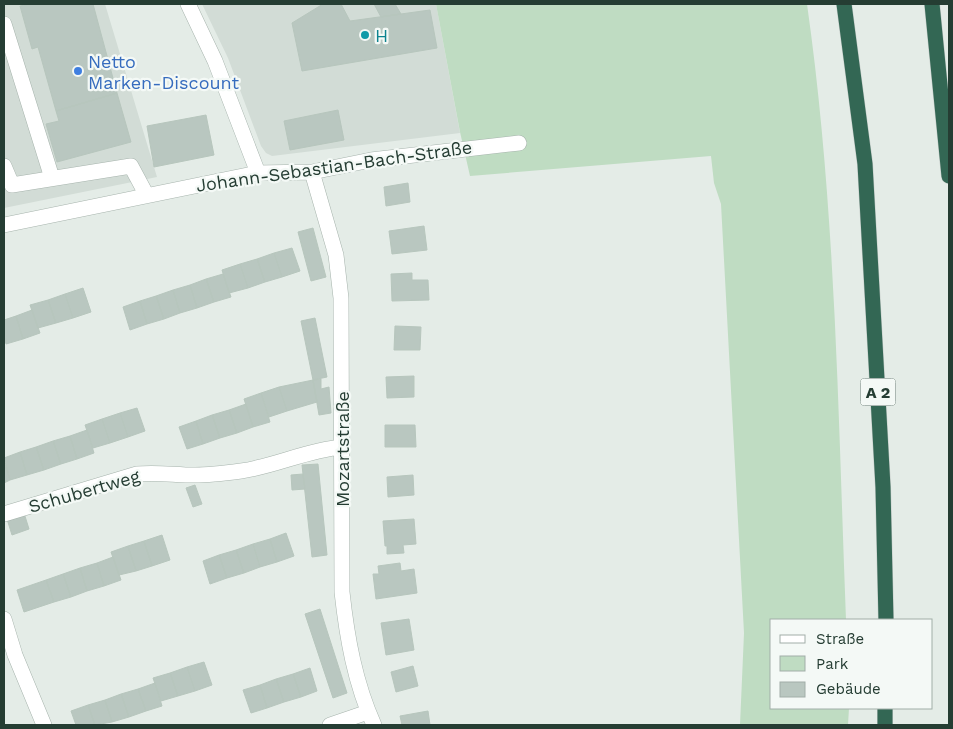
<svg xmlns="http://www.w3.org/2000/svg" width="953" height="729" font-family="'Work Sans',sans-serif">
	<rect width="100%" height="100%" fill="#e4ece7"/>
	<path fill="#d2dcd6" d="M 4,4 L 105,4 L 157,177 L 4,208 Z
		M 202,4 L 436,4 L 460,133 L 272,156 L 266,153 L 261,146 L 228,58 Z"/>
	<path fill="#bfdcc2" d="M 436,4 L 807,4 C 836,208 838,415 846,620 L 772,620 L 772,708 L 849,708 L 848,725 L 740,725 L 744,633 L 721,204 L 714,183 L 711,156 L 470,176 L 460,132 Z"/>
	<path fill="#b9c7c0" stroke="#b7c6bd" d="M 29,4 L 93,4 L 117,93 L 56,111 L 38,47 L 32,49 L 20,6 Z
		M 323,4 L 341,4 L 350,21 L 430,10 L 437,48 L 302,71 L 292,23 Z
		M 374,4 L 395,4 L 401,14 L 381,17 Z
		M 117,93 L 131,142 L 57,162 L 46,124 L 59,121 L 56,111 Z
		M 338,110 L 344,140 L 290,150 L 284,121 Z
		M 206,115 L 214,155 L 154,167 L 147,126 Z
		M 408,183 L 410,202 L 386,206 L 384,187 Z
		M 424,226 L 427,250 L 392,254 L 389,231 Z
		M 313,228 L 326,277 L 311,281 L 298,232 Z
		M 292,248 L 300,271 L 282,277 L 274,253 Z
		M 274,253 L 282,277 L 265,282 L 257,259 Z
		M 257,259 L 265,282 L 248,288 L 240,264 Z
		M 240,264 L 248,288 L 229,293 L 222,270 Z
		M 412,273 L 412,280 L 428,280 L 429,300 L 392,301 L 391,274 Z
		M 223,274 L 231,297 L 214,302 L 206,279 Z
		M 206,279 L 214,302 L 197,308 L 190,285 Z
		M 190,285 L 197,308 L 180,313 L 173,290 Z
		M 83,288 L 91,312 L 73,318 L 65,294 Z
		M 173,290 L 180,313 L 164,319 L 156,296 Z
		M 65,294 L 73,318 L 56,323 L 48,300 Z
		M 156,296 L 164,319 L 147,324 L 140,301 Z
		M 48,300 L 56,323 L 38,328 L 30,305 Z
		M 140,301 L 147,324 L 130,330 L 123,307 Z
		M 32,310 L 40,333 L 23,339 L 16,316 Z
		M 16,316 L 23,339 L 6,344 L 4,336 L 4,320 Z
		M 315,318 L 327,377 L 313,380 L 301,321 Z
		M 395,326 L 421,327 L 420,350 L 394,350 Z
		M 414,376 L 414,397 L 387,398 L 386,377 Z
		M 321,379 L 321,389 L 329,387 L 331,413 L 319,415 L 313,380 Z
		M 313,380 L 317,402 L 287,411 L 279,387 Z
		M 279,387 L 287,411 L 269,417 L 261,393 Z
		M 261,393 L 270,422 L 253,427 L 244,399 Z
		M 246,404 L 253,427 L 237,433 L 229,410 Z
		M 137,408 L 145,431 L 128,437 L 120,413 Z
		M 229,410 L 237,433 L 220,438 L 212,415 Z
		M 120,413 L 128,437 L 110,443 L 102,419 Z
		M 212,415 L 220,438 L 203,444 L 196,421 Z
		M 102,419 L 110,443 L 93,448 L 85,425 Z
		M 196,421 L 203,444 L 187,449 L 179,427 Z
		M 385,425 L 415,425 L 416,447 L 385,447 Z
		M 87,430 L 94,453 L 77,459 L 70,436 Z
		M 70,436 L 77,459 L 61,464 L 53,441 Z
		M 53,441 L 61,464 L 44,470 L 36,447 Z
		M 36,447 L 44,470 L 27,475 L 20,452 Z
		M 20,452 L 27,475 L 10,480 L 4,458 Z
		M 4,461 L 10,480 L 4,483 Z
		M 318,464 L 327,555 L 312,557 L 302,465 Z
		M 303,474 L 305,489 L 292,490 L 291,475 Z
		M 413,475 L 414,495 L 388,497 L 387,477 Z
		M 195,485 L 202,504 L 193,507 L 186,488 Z
		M 24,513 L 29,529 L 12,535 L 7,519 Z
		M 414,519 L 416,544 L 403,545 L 404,553 L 387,554 L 387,546 L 385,546 L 383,521 Z
		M 286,533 L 294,556 L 277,562 L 270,539 Z
		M 162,535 L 170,560 L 152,566 L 144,541 Z
		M 270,539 L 277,562 L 260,567 L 253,544 Z
		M 144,541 L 152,566 L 136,571 L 128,546 Z
		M 253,544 L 260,567 L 244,573 L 236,550 Z
		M 128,546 L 136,571 L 119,575 L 111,552 Z
		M 236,550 L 244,573 L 227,578 L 219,555 Z
		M 219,555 L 227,578 L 210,584 L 203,561 Z
		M 113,557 L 121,580 L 104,586 L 97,563 Z
		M 97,563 L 104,586 L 87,591 L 80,568 Z
		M 400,563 L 401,571 L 414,569 L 417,593 L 376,599 L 373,574 L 379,574 L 378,566 Z
		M 80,568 L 87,591 L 71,597 L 63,574 Z
		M 63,574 L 71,597 L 54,602 L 46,580 Z
		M 46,580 L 54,602 L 24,612 L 17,590 Z
		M 320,609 L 347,693 L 333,698 L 305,614 Z
		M 409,619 L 414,650 L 386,655 L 381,623 Z
		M 204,662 L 212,685 L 195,691 L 187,667 Z
		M 413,666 L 418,686 L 396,692 L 391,672 Z
		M 187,667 L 195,691 L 178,696 L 170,673 Z
		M 310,668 L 317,691 L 301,697 L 293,674 Z
		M 170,673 L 178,696 L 161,701 L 153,678 Z
		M 293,674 L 301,697 L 284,702 L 276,679 Z
		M 276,679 L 284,702 L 267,708 L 260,685 Z
		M 155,683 L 162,706 L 146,711 L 138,689 Z
		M 260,685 L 267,708 L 251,713 L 243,690 Z
		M 138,689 L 146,711 L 129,717 L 121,694 Z
		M 121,694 L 129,717 L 112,722 L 105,700 Z
		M 105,700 L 112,722 L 95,725 L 88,705 Z
		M 88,705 L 95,725 L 76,725 L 71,711 Z
		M 428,711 L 430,725 L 402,725 L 400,716 Z"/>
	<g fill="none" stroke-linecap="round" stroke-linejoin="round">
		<defs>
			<path id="minor" d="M 188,4 L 215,61 L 258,173
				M 4,24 L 52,178
				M 4,166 L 12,185 L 131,166 L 146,194
				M 312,172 L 336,255 L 341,298 L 342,592 C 347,638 355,683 374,725
				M 4,225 L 258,173 L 312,172 L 371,160 L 519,143
				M 4,514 L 137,474 C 157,472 175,475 195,475 C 210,475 226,473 241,471 C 276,466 307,450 342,447
				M 4,619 L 15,655 L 44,725
				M 330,725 L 368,712"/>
			<path id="highway" d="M 844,4 L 865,164 L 883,487 L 886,620
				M 932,4 L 949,176
				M 885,725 L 885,708"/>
		</defs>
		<use href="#minor" stroke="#a7b4ad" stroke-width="16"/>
		<use href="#highway" stroke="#c2c9c6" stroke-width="16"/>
		<use href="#minor" stroke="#fff" stroke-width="15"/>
		<use href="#highway" stroke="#336754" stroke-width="15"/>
	</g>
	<circle fill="#0f9aa8" stroke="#f4f9f6" stroke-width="2" cx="365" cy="35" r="5"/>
	<circle fill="#3f7fe0" stroke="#f4f9f6" stroke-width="2" cx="78" cy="71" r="5"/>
	<g text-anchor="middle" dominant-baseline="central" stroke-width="4.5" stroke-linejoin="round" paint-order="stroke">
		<rect fill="#f4f9f6" stroke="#63756e" stroke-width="1" x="860.5" y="378.5" width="35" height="27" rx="4"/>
		<g font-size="16" font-weight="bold" fill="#253d33">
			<text x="878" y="392">A 2</text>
		</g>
		<g font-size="18" fill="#0d838f" stroke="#f4f9f6" text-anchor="start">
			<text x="375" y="35">H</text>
		</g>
		<g font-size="18" fill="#366cbe" stroke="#f4f9f6" text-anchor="start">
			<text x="88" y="61">Netto<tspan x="88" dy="21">Marken-Discount</tspan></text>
		</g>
		<g font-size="18" fill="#253d33" stroke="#f4f9f6">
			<text transform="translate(334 166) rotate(-8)">Johann-Sebastian-Bach-Straße</text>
			<text transform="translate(342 449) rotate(-90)">Mozartstraße</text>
			<text transform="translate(84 491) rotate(-16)">Schubertweg</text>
		</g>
	</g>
	<rect width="953" height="729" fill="none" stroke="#253d33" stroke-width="10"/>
	<rect x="770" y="619" width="162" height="90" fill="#f4f9f6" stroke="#a1aea8"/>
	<rect x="780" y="635" width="25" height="8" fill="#ffffff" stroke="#a1aea8"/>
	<text x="816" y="644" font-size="15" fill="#253d33">Straße</text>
	<rect x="780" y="656" width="25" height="15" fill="#bfdcc2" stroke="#a1aea8"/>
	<text x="816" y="669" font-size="15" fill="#253d33">Park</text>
	<rect x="780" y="682" width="25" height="15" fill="#b9c7c0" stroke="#a1aea8"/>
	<text x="816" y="694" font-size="15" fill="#253d33">Gebäude</text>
</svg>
